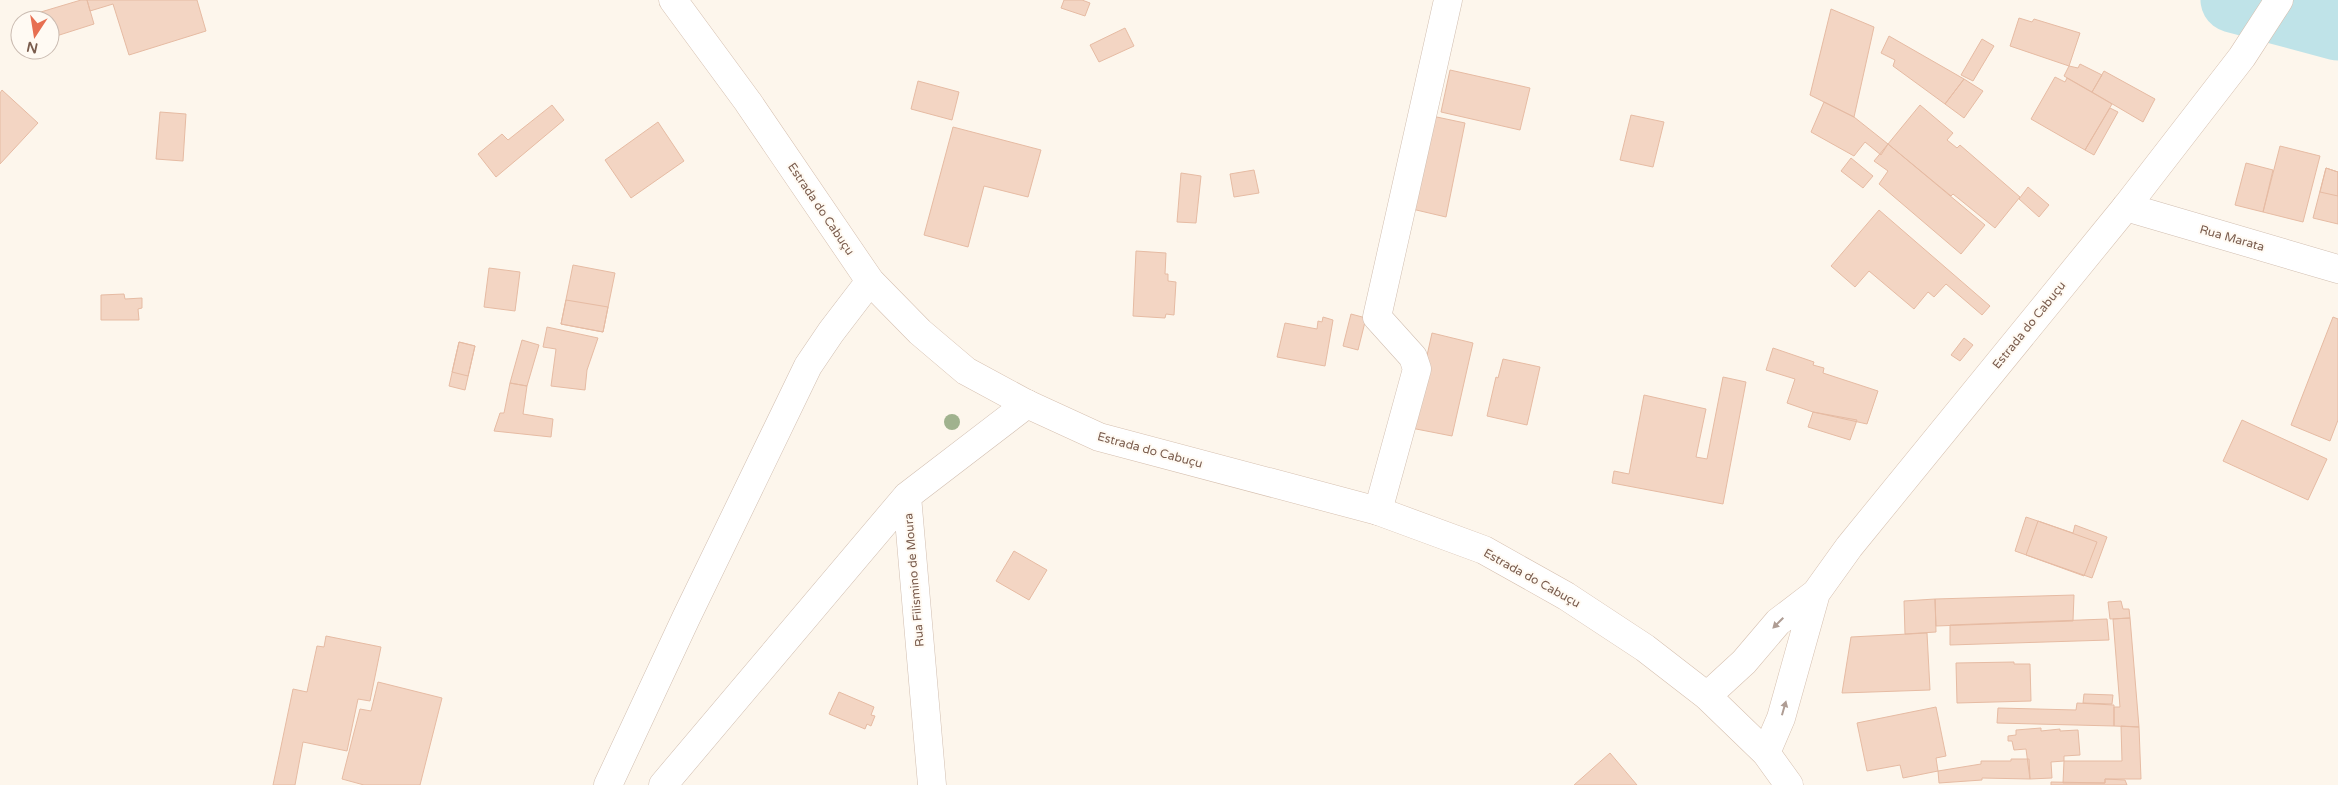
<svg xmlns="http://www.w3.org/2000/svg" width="2338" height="785" font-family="'Varela Round',sans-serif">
	<rect width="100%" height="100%" fill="#fdf6ec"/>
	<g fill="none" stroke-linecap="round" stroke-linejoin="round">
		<path stroke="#bfe3e8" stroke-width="65" d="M 2233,0 L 2338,28"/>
	</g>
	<path fill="#f3d5c3" stroke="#e6bba3" d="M 81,0 L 87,0 L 94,24 L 50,38 L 50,20 L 25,20 L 24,17 Z
		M 87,0 L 197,0 L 206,31 L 129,55 L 113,4 L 90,11 Z
		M 1064,0 L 1082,0 L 1090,3 L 1085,16 L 1061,8 Z
		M 1831,9 L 1874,27 L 1854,117 L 1810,95 Z
		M 2019,18 L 2032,22 L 2034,19 L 2080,33 L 2069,66 L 2010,46 Z
		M 1125,28 L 1134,46 L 1099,62 L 1090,45 Z
		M 1889,36 L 1964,79 L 1945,104 L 1893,66 L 1895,60 L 1881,53 Z
		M 1982,39 L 1994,46 L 1973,81 L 1961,75 Z
		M 2080,64 L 2102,75 L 2092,92 L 2064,76 L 2069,66 L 2078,68 Z
		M 1450,70 L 1530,88 L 1520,130 L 1441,112 Z
		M 2104,71 L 2155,99 L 2143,122 L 2092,92 Z
		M 2055,77 L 2065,82 L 2067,78 L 2112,104 L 2085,150 L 2031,119 Z
		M 1964,79 L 1983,91 L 1964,118 L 1945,104 Z
		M 918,81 L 959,92 L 952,120 L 911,109 Z
		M 2,90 L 38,123 L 0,164 L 0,93 Z
		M 1824,102 L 1854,117 L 1888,144 L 1881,155 L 1865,142 L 1854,156 L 1811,132 Z
		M 552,105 L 564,120 L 496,177 L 478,154 L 502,134 L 508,140 Z
		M 1920,105 L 1953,133 L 1947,140 L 1957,148 L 1960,145 L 2020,197 L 1995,228 L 1953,194 L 1951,196 L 1888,144 Z
		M 2110,108 L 2118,112 L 2094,155 L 2085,150 Z
		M 160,112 L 186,114 L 183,161 L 156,159 Z
		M 1631,115 L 1664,122 L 1653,167 L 1620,160 Z
		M 1432,116 L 1465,123 L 1446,217 L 1412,209 Z
		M 658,122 L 684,161 L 631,198 L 605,160 Z
		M 953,127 L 1041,150 L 1028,197 L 984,186 L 968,247 L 924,235 Z
		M 1888,144 L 1985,225 L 1961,254 L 1879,184 L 1888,171 L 1874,161 Z
		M 2280,146 L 2320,156 L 2303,222 L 2263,212 Z
		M 1851,158 L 1873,176 L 1863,188 L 1841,171 Z
		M 2246,163 L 2273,170 L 2263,212 L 2235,205 Z
		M 2326,168 L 2338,172 L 2338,196 L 2320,192 Z
		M 2326,168 L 2338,172 L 2338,224 L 2313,218 Z
		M 1254,170 L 1259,193 L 1234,197 L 1230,174 Z
		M 1181,173 L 1201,176 L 1196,223 L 1177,222 Z
		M 2028,187 L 2049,205 L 2039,217 L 2019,199 Z
		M 1879,210 L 1990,306 L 1982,315 L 1946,284 L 1934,297 L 1928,292 L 1914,309 L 1869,271 L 1855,287 L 1831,266 Z
		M 1136,251 L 1166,253 L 1165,274 L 1168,274 L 1168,281 L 1176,282 L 1174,315 L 1166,314 L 1165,318 L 1133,316 Z
		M 573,265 L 615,273 L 603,332 L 561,324 Z
		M 489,268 L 520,272 L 515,311 L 484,307 Z
		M 124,294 L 125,299 L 142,298 L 142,308 L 138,309 L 139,320 L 101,320 L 101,295 Z
		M 566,300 L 608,307 L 603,332 L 561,324 Z
		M 1351,314 L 1366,318 L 1358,350 L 1343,346 Z
		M 1323,317 L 1333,320 L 1325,366 L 1277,357 L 1285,323 L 1317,329 L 1318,321 L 1322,322 Z
		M 2333,317 L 2338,319 L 2338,420 L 2330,441 L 2291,425 Z
		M 547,327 L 598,338 L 587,370 L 585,390 L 551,386 L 556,349 L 543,347 Z
		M 1432,333 L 1473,343 L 1452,436 L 1411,428 Z
		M 1964,338 L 1973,345 L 1960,361 L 1951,355 Z
		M 522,340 L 539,345 L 527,386 L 510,383 Z
		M 459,342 L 475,346 L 468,376 L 452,372 Z
		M 459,342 L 475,346 L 465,390 L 449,386 Z
		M 1773,348 L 1814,362 L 1813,365 L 1824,368 L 1823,373 L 1878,391 L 1867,424 L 1813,412 L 1787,403 L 1795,379 L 1766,370 Z
		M 1503,359 L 1540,367 L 1527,425 L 1487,416 L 1496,377 L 1498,378 Z
		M 1723,377 L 1746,382 L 1723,504 L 1612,483 L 1614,471 L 1629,474 L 1644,395 L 1706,409 L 1696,457 L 1707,459 Z
		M 510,383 L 527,386 L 523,414 L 553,419 L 551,437 L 494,431 L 500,413 L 504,413 Z
		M 1813,412 L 1857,420 L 1850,440 L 1808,427 Z
		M 2242,420 L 2327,459 L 2308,500 L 2223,461 Z
		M 2026,517 L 2073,533 L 2075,525 L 2107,537 L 2092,578 L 2015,551 Z
		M 2038,521 L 2097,542 L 2084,576 L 2026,555 Z
		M 1014,551 L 1047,570 L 1029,600 L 996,581 Z
		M 2074,595 L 2073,621 L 1936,626 L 1935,599 Z
		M 1935,599 L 1936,632 L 1905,634 L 1904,601 Z
		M 2121,601 L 2123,609 L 2129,609 L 2130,618 L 2110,619 L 2108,602 Z
		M 2130,618 L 2139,727 L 2114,726 L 2114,707 L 2120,707 L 2113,619 Z
		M 2107,619 L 2109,640 L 1950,645 L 1950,625 Z
		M 1927,633 L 1930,690 L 1842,693 L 1851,637 Z
		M 326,636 L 381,647 L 370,701 L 358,699 L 347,751 L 303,742 L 295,785 L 273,785 L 293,689 L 307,692 L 317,646 L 324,647 Z
		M 2014,662 L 2014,664 L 2030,664 L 2031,701 L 1957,703 L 1956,663 Z
		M 378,682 L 442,698 L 420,785 L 364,785 L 342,779 L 360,709 L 371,711 Z
		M 839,692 L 874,707 L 871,715 L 875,716 L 871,726 L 867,724 L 865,729 L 829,714 Z
		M 2084,694 L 2113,695 L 2112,704 L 2083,703 Z
		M 2077,703 L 2114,705 L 2114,726 L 1997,723 L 1998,708 L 2076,710 Z
		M 1936,707 L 1946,756 L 1936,758 L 1938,771 L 1903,778 L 1900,765 L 1867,771 L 1857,723 Z
		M 2121,726 L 2139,727 L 2141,779 L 2105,779 L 2105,783 L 2063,783 L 2064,761 L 2122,761 Z
		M 2041,728 L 2041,731 L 2060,729 L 2060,731 L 2078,730 L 2080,755 L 2064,756 L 2064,761 L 2051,762 L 2052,778 L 2030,779 L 2026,749 L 2014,750 L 2012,741 L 2008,741 L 2008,736 L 2016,735 L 2016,730 Z
		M 1610,753 L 1637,785 L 1574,785 Z
		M 2011,759 L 2029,759 L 2030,779 L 1982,778 L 1982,780 L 1939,783 L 1938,771 L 1981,764 L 1981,761 L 2011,761 Z
		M 2105,779 L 2125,780 L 2127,785 L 2051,785 L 2051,782 L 2105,783 Z"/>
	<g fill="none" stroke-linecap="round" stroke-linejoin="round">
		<defs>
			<path id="street" d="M 2126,207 L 2338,269
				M 1378,511 L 1417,369 L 1413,357 L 1377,317 L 1448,0
				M 608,785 L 686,618 L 808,366 L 831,332 L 870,281
				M 663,785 L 907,496
				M 932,785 L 907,496 L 1027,404"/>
			<path id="secondary" d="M 673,0 L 748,102 L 870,281 L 920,332 L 966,371 L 1027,404 L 1099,437 L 1378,511 L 1484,550 L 1566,596 L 1645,648 L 1707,696 L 1766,753 L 1789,785
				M 1707,696 L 1744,662 L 1778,622 L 1816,593 L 1849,547 L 2126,207 L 2242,57 L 2279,0
				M 1766,753 L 1781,718 L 1816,593"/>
		</defs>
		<use href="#street" stroke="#d1beb0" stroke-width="29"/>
		<use href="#secondary" stroke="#d6c0b0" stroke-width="29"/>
		<use href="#street" stroke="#fff" stroke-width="28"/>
		<use href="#secondary" stroke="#fff" stroke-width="28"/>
	</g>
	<circle fill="#a0b28e" cx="952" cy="422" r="8"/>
	<defs><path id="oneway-solid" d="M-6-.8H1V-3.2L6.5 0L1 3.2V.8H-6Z" transform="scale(1.25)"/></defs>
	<g fill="#af9d94">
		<use href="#oneway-solid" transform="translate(1778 623) rotate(135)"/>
		<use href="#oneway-solid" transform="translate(1784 708) rotate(-74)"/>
	</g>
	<g text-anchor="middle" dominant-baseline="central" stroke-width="4" stroke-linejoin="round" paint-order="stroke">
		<g font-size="12" fill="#7a5c4d" stroke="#fffaf3">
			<text transform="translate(821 209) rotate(56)">Estrada do Cabuçu</text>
			<text transform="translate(2232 238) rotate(16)">Rua Marata</text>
			<text transform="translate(2029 325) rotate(-51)">Estrada do Cabuçu</text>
			<text transform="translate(1150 450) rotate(15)">Estrada do Cabuçu</text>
			<text transform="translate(1532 578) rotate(29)">Estrada do Cabuçu</text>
			<text transform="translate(914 580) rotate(-95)">Rua Filismino de Moura</text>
		</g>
	</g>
	<g transform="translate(35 35) rotate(192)"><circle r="24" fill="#fffaf3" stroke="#cabbb1"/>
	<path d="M0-4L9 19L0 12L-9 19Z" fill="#e76f51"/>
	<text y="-8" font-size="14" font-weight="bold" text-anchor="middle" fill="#7a5c4d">N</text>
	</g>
</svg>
